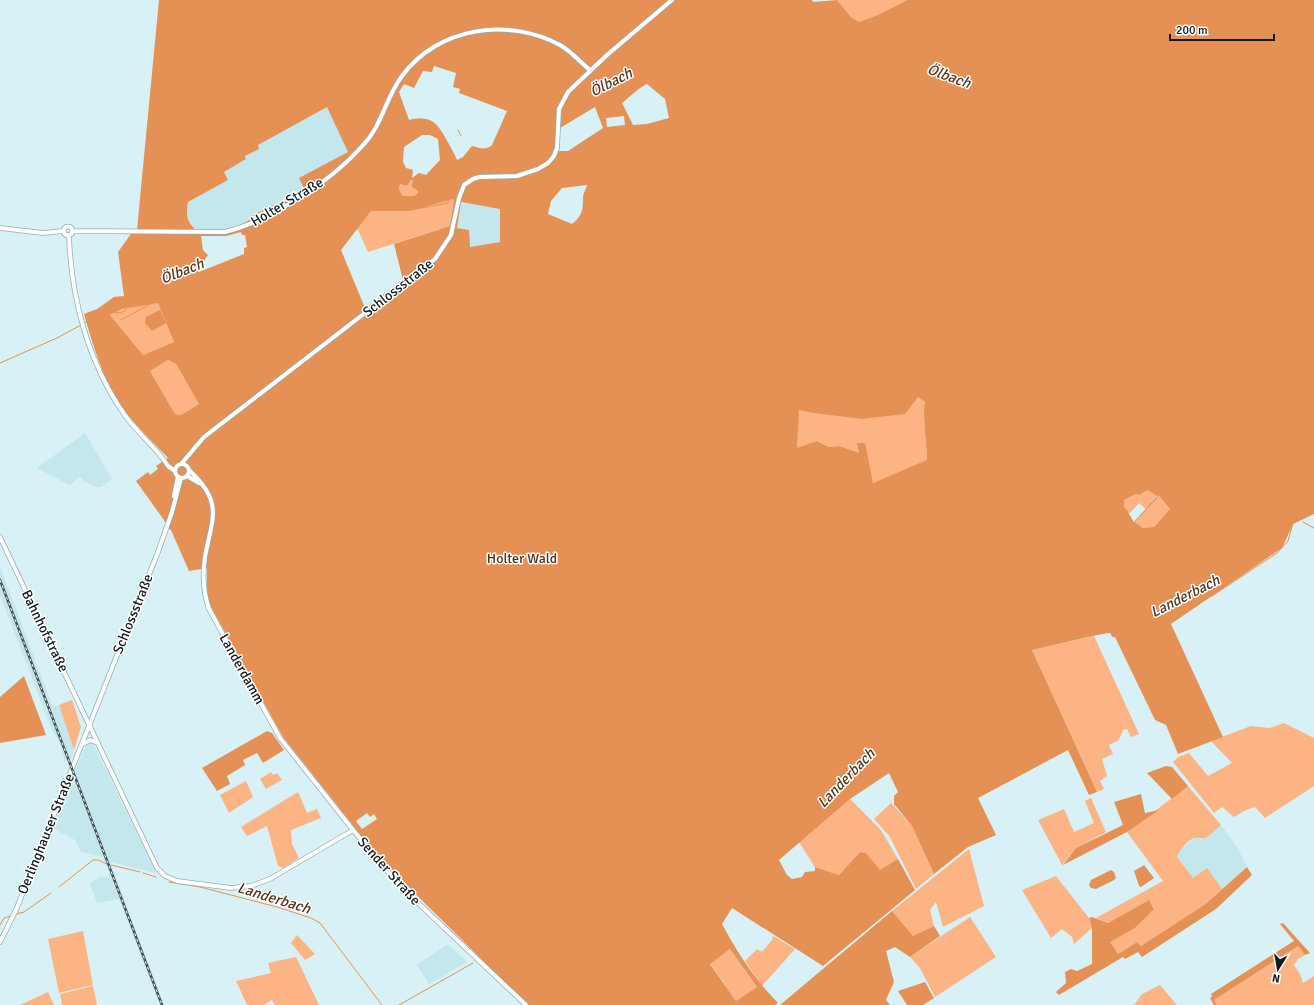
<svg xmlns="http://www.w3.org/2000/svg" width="1314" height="1005" font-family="Signika,sans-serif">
	<rect width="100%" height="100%" fill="#d7f1f6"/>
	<path fill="#c3e7ed" d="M 327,107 L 349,152 L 299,178 L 305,191 L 238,226 L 225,230 L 197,231 L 189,224 L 186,216 L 188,202 L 228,180 L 223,172 L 246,160 L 245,157 L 257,145 Z
		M 461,202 L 500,209 L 500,242 L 469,247 L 457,228 Z
		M 85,433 L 112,479 L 101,487 L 96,487 L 85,482 L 80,476 L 70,485 L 37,468 Z
		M 0,567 L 53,707 L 59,705 L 74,750 L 71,758 L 65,761 L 61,746 L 50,725 L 0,595 Z
		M 90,743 L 94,745 L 156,873 L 110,862 L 164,1005 L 160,1005 L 119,899 L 97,903 L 90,883 L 101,877 L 111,879 L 104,857 L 81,852 L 75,840 L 53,828 L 75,771 L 86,745 Z
		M 1221,825 L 1238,849 L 1247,867 L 1223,890 L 1207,868 L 1193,878 L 1177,857 L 1181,849 L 1191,841 L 1196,838 L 1202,839 L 1206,837 Z
		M 448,944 L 467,962 L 429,984 L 417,965 Z"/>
	<path fill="#fdb484" d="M 837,0 L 907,0 L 880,14 L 859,22 L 851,17 Z
		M 411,180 L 413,181 L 414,189 L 419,191 L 418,193 L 414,196 L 403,196 L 399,190 L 400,184 L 407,186 Z
		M 454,199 L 450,226 L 368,252 L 357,228 L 371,211 L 409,211 Z
		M 158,302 L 174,342 L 143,355 L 110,315 L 122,309 Z
		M 168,360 L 176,364 L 199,404 L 181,415 L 175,414 L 150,371 Z
		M 918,397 L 925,402 C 922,410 927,448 927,461 L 873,483 L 859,454 L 839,446 L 829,447 L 817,441 L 797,449 L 798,410 L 812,413 L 861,419 Z
		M 1148,490 L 1157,495 L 1146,509 L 1139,503 L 1128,515 L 1124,505 L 1124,500 L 1136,494 L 1139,495 Z
		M 1159,496 L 1170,509 L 1154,527 L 1143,528 L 1135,522 Z
		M 1094,636 L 1139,734 L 1131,737 L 1127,729 L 1123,730 L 1119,740 L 1109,745 L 1113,754 L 1102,759 L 1107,776 L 1100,781 L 1104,789 L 1097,792 L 1032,650 Z
		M 72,700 L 81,727 L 74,750 L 59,705 Z
		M 1284,723 L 1314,738 L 1314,786 L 1265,818 L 1255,807 L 1246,810 L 1234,817 L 1222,807 L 1214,813 L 1173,762 L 1178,757 L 1189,753 L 1208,776 L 1232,763 L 1211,741 L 1251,726 L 1270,728 Z
		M 271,772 L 273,775 L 277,773 L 282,780 L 266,789 L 260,779 Z
		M 246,781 L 253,797 L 229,813 L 220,795 Z
		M 1188,786 L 1221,825 C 1216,829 1211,835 1205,838 C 1201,839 1199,837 1195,838 C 1187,840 1180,850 1177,857 L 1193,878 L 1207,868 L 1223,890 L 1207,903 L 1141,946 L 1137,942 L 1118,954 L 1109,942 L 1135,928 L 1154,908 L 1149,900 L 1108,923 L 1096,918 L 1163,881 L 1127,832 Z
		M 298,792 L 307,813 L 317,809 L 321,818 L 291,830 L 292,844 L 299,858 L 283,868 L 278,866 L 267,826 L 247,836 L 241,827 Z
		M 1091,798 L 1106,832 L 1076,848 L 1062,865 L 1038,820 L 1064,809 L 1074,832 L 1094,823 L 1085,801 Z
		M 850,799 L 881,830 L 898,859 L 880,871 L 866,853 L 860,852 L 839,875 L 815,867 L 799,842 Z
		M 891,803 L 912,826 L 934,874 L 916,889 L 890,837 L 874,819 Z
		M 969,849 L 984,906 L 943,927 L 936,902 L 930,910 L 934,926 L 913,936 L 892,911 Z
		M 1056,876 L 1089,918 L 1092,928 L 1074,944 L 1072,937 L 1062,929 L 1051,938 L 1022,890 Z
		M 970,917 L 996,957 L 935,997 L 920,968 L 910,957 Z
		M 83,931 L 93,985 L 59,993 L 48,939 Z
		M 297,935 L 315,954 L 305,960 L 291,943 Z
		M 773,936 L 795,949 L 762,986 L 745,961 L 757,949 L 762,952 L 772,940 Z
		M 1298,946 L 1305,955 L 1298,959 L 1294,965 L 1301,976 L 1303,983 L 1314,976 L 1314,1005 L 1217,1005 L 1214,1000 Z
		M 730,949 L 757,987 L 736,1001 L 710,963 Z
		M 296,957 L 319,1005 L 275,1005 L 272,1000 L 264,1005 L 247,1005 L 236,981 L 271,973 L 268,963 Z
		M 1160,985 L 1177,1005 L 1134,1005 L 1142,994 Z
		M 93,986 L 97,1005 L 62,1005 L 60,994 Z
		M 48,992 L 54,1005 L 20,1005 Z"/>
	<path fill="#e59054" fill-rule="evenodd" d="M 159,0 L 812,0 L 813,2 L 837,0 L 851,17 L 859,22 L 880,14 L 907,0 L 1314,0 L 1314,514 L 1293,524 L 1282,548 L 1171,624 L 1223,737 L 1178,754 L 1166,725 L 1155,720 L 1115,637 L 1112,637 L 1110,632 L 1032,650 L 1097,792 L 1089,795 L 1068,750 L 978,798 L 996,835 L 968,847 L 934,874 L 912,826 L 894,804 L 894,796 L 898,792 L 889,773 L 850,799 L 779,860 L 787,875 L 792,879 L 802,877 L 805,872 L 815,871 L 815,867 L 839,875 L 860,852 L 866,853 L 880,870 L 898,859 L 915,890 L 823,966 L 732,908 L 722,924 C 737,952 755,980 778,1003 L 775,1005 L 528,1005 L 378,857 L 283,737 L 211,607 L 207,596 L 207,568 L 189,571 L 171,530 L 166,527 L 166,523 L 136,481 L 148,472 L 150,475 L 158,469 L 156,466 L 168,458 C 155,444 140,430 128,415 C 105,386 94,349 84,314 L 97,309 L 114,297 L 124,296 L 118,252 L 133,231 L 137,230 ZM 434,66 L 456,73 L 453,87 L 460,89 L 459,93 L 507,111 L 492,145 C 485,151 480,148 472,146 L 463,157 L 457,160 C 454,152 449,145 445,137 C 435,120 429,116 409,120 L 399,92 L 404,84 L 414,88 L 423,71 L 432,72 ZM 647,84 L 665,99 L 669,118 L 647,124 L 633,125 L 622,103 C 631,96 637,89 647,84 ZM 327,107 L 348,152 L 299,178 L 305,191 L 238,226 L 225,230 L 197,231 C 186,221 186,216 188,202 L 228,180 L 224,172 L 246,159 L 245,156 L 259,149 L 258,145 ZM 595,107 L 603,128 L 568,151 L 559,151 L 560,128 ZM 624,116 L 625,125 L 607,127 L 606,118 ZM 422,135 L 430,135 L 438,139 L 440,160 L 426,175 L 419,173 L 412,178 L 413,170 L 406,168 L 403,162 L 404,147 ZM 411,180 L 413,181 L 412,187 L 418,191 L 418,193 L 414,196 L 403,196 L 399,190 L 400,184 L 407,186 ZM 587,185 C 586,189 583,194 583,198 C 583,210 582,216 572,224 L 548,214 L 551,201 L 562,188 ZM 454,199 L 450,226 L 394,244 L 403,280 L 365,308 L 341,250 L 371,211 L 409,211 ZM 461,202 L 500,209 L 500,242 L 470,247 L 469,230 L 457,228 ZM 241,232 L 242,235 L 245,235 L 247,247 L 244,248 L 244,254 L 199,272 L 197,270 L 208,255 L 203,250 L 201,236 L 226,236 ZM 158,303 L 174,342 L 143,355 L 110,315 L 122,309 ZM 168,360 L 176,364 L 199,404 L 181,415 L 175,414 L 150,371 ZM 918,397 L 925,402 C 922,410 927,448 927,460 L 873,483 L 865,443 L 857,443 L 859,453 L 839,446 L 829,447 L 817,441 L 797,448 L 799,410 L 812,413 L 861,419 L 905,414 ZM 1148,490 L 1157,496 L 1134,522 L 1124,506 L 1124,500 L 1136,494 L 1139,495 ZM 1159,496 L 1170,509 L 1154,527 L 1143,528 L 1135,522 ZM 367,813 L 370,817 L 374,814 L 377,819 L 362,829 L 356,821 ZM 730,949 L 757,987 L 736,1001 L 710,964 Z
		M 160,310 L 166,323 L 152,331 L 145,323 L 146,317 Z
		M 24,676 L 46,735 L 0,743 L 0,697 Z
		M 267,731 L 272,733 L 284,750 L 263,763 L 257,753 L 243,760 L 245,765 L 227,776 L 230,784 L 217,791 L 202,768 Z
		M 1166,766 L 1172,767 L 1188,786 L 1172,799 L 1147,773 Z
		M 1141,794 L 1145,813 L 1159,810 L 1127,832 L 1063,865 L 1076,848 L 1123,825 L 1114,802 Z
		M 1144,865 L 1154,878 L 1141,887 L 1139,886 L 1134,871 Z
		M 1247,867 L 1252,875 L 1216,909 L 1142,957 L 1138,952 L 1125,959 L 1123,957 L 1059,995 L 1056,992 L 1066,983 L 1065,972 L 1071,969 L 1077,971 L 1092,964 L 1092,928 L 1089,918 L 1092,917 L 1108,923 L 1149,900 L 1154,909 L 1135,928 L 1110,942 L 1118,954 L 1137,942 L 1141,946 L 1207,903 Z
		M 1111,870 L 1114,872 L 1116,878 L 1114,880 L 1096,889 L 1091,888 L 1089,885 L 1091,880 Z
		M 892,911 L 913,936 L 934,926 L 940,936 L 910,957 L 895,947 L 886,951 L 894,982 L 886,1000 L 890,1005 L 780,1005 Z
		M 1283,923 L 1310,953 L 1305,955 L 1298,946 L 1214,1000 L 1217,1005 L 1214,1005 L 1210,998 L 1212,997 L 1211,994 L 1294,941 L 1280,924 Z
		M 925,982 L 934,998 L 923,1005 L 907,1005 L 898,991 Z"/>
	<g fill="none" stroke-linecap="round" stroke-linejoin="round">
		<path stroke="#e59054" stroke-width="1" d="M 320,0 L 324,59
			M 324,62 L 330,73
			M 375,65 L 397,61 L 420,31 L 427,0
			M 343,82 L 390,63
			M 342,84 L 362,138
			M 564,118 L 581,109
			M 564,125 L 581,109 L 631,83 L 635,79 L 647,74 L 652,68 L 660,62 L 686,16 L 707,8 L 712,11 L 716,18 L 728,20 L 774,39 L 798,42 L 823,51 L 833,51 L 849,56 L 868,58 L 877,65 L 888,65 L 902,72 L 929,79 L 950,88 L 965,90 L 974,97 L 992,99 L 999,105 L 1022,112 L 1026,111 L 1026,95 L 1032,91 L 1036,94 L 1042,92 L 1049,94 L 1052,100 L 1052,108 C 1063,109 1071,105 1079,99 L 1092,101 L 1102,96 L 1121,94 L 1127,89 L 1137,90 L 1160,81 L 1166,83 C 1184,77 1212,63 1230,67 L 1238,59 L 1250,61 L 1256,55 L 1265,51 L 1288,47 L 1294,42 L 1314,40
			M 458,130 L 461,136
			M 248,132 L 329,82 L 332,78
			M 472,148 L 483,151
			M 344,159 L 360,145
			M 465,159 L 482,151
			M 473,169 L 480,162 L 484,151 C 488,149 494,147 499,146 C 513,144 544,143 551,128 L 544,128 L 512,137 L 497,137
			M 464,200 L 506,199 L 507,218 L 521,235 L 523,241 L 525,257
			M 294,206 L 299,206
			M 298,210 L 299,206 L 315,199 L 356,164 L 380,139 L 411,121 L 422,119
			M 250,217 L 275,205
			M 170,230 L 169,222 L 171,216 L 169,210 L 169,203 L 176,201 L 183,191 L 210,172 L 219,164 L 230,145 L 246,133
			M 170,237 C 173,256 174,269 192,278
			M 525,261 L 529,351 L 531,359 L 587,420
			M 172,273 L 172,271 L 177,267
			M 167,295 L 186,289
			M 110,312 L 121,313 L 126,310 L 128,304
			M 121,320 L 161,298
			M 84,323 L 243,257 L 274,233 L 297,211 L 391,208 L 410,210 L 443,204 L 448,203 L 448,198
			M 352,331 L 362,364 L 455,431 L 542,451
			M 0,363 L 57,338 L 81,325
			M 358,391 L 366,387 L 390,385
			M 1195,413 L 1226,411 L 1236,405 L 1256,400 L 1282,381 L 1303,371 L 1314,370
			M 1191,414 L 1201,437
			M 591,424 L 605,440 L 605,446 L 608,451 L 608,466
			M 288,427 L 316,423 L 328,414 L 339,399 L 349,398 L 355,393
			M 256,437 C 264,427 272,424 284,426
			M 580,437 L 590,436 L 595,440 L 596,444 L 605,446
			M 1072,438 L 1081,425 L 1097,422
			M 1203,440 L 1214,451 L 1221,465 L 1254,493 L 1279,508 L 1279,510 L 1293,513 L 1292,519 L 1295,521
			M 547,452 L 614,467
			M 403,461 C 414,457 427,453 435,445 C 441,441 444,433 450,428
			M 679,461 L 722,452 L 744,449 L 751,455 L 787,461 L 880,487 L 882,483 L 964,447 L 1037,437 L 1104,440 L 1146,430 L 1192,414
			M 616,467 L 631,471 L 677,461
			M 1180,477 L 1188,478
			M 492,485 L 502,451 L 506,449 L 508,443
			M 1175,491 L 1180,491
			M 1188,491 L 1200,498 L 1215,499
			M 1176,496 C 1184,486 1188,474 1195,463 C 1199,456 1205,453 1208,445
			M 733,497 L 753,493 L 760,485 C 771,487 781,479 792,482 L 797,477 L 812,479 L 819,471
			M 923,497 L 927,475 L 927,464
			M 750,501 L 751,494
			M 767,501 L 774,498 L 788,482
			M 1210,506 L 1215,508 L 1220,517 L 1217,524
			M 1303,522 L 1314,528
			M 1193,535 L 1196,526 L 1226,483 L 1228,470
			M 796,537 L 845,506 L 864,483
			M 916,538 L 922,548 L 973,582
			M 767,544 L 774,535 L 796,522 L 808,506 L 817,496 L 828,478 L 833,473
			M 339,553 L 339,537
			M 463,554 L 474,547 L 490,491
			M 770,583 L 779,584 C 792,567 803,555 825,550 C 844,556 859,573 873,586
			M 756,584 L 767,583
			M 209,594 L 338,538 L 341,531 L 341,522 L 345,516 L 351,513 L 360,499 L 372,494 L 383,479 L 401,464
			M 366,608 C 372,597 377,586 384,575 L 392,573 L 411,557 L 423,554 L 431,549 C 436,550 458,556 459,557 L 434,574 L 426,574
			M 793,625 L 803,609 L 828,602 L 839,603 L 856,597 L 911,565 L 922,501
			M 688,637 L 753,581
			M 692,638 L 699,636 L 704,640 L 708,638 L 713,639 L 713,642 L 717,644 L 725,640 L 751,643 L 762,636 L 775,637 L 786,636 L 791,628
			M 549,690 C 551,687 553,686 556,684 C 559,682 559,678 562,676 C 571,666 575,652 591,649 L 592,646 L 599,642 L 607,646 L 624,645 C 626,643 629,639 631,638 C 640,634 652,643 659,647 L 666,640 L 668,643 L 677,641 L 683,636 L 688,637
			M 414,700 L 419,691 L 432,682 C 448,683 464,681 480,682 C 483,682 486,680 489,681 C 492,682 494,684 497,686 C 499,687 503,686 505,688 C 511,692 512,704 522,704 C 531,705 538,698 545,692
			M 280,726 L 283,719 L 294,711 L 307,710 L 332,705 L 349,705 L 363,709 L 378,706 L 392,701 L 395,702 L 411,700
			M 111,865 L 140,872
			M 143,873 L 156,877
			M 169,882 L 200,887 L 277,907 L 311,918 L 320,923 L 382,1005
			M 59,887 L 93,860 L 99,860 L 106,864
			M 16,914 L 24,912 L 51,893
			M 0,925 L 4,918 L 11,916
			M 481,955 L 486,953 L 497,955 L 500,954 L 507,942 L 512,939 L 513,930 C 523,928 526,928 528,917 L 533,914 L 535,910 L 550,904 L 557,905 L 568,902 L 572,896 L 577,896 L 581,886 L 595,885 L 599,887 L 599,899 L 610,913 L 612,920 L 627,939 L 655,979 L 665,989 L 668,989 L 679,968 L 693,949 L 700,944 L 709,931 L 720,920 L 723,913 L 734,902 L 745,894 L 774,862 L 788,848 L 795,845 L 798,839 L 831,810 L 886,750 L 906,735 L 911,729 L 956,697 L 971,683 L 975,675 L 986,661 L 995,656 L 1004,655 L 1020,648 L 1035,645 L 1043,645 L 1052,641 L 1119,631 L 1149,623 L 1156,624 L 1164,618 L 1173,616 L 1192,604 L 1212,596 L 1277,553 L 1288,541 L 1293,523 L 1314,511
			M 399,1005 L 473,963
			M 641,1005 L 647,1004 L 665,989"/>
		<defs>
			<path id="secondary" d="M63.5 231a4.5 4.5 0 1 1 9 0a4.5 4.5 0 1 1-9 0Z
				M 0,228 L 43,233 L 63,231
				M 72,231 L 225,232 C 272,220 332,181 364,144 C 382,125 386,97 402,76 C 438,27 508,17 560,45 C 571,51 580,62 590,70
				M 69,235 C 71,298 88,362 124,414 C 137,433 156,447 168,466 L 175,471
				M 182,463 L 204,437 L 435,259 L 451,235 L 459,198 L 464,185 L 473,179 L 479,177 L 517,176 L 538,169 L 548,163 L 554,156 L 557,148 L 559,109 L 568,92 L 607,55 L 672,0
				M175 471a7 7 0 1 1 14 0a7 7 0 1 1-14 0Z
				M 190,471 C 224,503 212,518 205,557 C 202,576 203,591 209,609 L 280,738 L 353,830 L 400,886 L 526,1005
				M 187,476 L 199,483
				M 174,496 L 178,477
				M 0,537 L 157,868 L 165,876 L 177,881 L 231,888 L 251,886 L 270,879 L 353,830
				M 83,744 L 90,740 L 98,743
				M 0,942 L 16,910 L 158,552 L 172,512 L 181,478"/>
		</defs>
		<use href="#secondary" stroke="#95aeb2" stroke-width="5.5"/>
		<use href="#secondary" stroke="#fff" stroke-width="4"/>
		<defs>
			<path id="rail" d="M 0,580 L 162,1005"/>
		</defs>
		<use href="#rail" stroke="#435053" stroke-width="2.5"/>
		<use href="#rail" stroke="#fff" stroke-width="1" stroke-dasharray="3" stroke-linecap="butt"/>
	</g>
	<g text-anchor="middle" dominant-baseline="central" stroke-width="3" stroke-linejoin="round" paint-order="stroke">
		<g font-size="14" fill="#111a1c" stroke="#fff">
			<text transform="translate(287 202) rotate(-31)">Holter Straße</text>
			<text transform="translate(398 288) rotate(-38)">Schlossstraße</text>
			<text transform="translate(133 614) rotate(-68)">Schlossstraße</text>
			<text transform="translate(45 631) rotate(64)">Bahnhofstraße</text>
			<text transform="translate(242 669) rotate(61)">Landerdamm</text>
			<text transform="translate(46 834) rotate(-68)">Oerlinghauser Straße</text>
			<text transform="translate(389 871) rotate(48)">Sender Straße</text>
		</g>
		<g font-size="14" fill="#533018" stroke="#fff">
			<text x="522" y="558">Holter Wald</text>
		</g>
		<g font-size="15" font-style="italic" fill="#58351c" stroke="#fff">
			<text transform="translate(949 76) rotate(20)">Ölbach</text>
			<text transform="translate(611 82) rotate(-27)">Ölbach</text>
			<text transform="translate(182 271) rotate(-22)">Ölbach</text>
			<text transform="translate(1185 596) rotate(-27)">Landerbach</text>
			<text transform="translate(846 778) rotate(-46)">Landerbach</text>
			<text transform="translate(274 898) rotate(17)">Landerbach</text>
		</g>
	</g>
	<g transform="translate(1278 969) rotate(191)" stroke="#ffffff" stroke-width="3" paint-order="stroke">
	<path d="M0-3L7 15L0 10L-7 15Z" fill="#111a1c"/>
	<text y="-6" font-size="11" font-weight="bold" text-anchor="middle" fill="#111a1c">N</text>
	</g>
	<path d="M1170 34v6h104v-6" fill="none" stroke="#111a1c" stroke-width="2"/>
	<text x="1176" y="34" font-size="12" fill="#111a1c" stroke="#ffffff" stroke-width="3" paint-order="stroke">200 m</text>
</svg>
